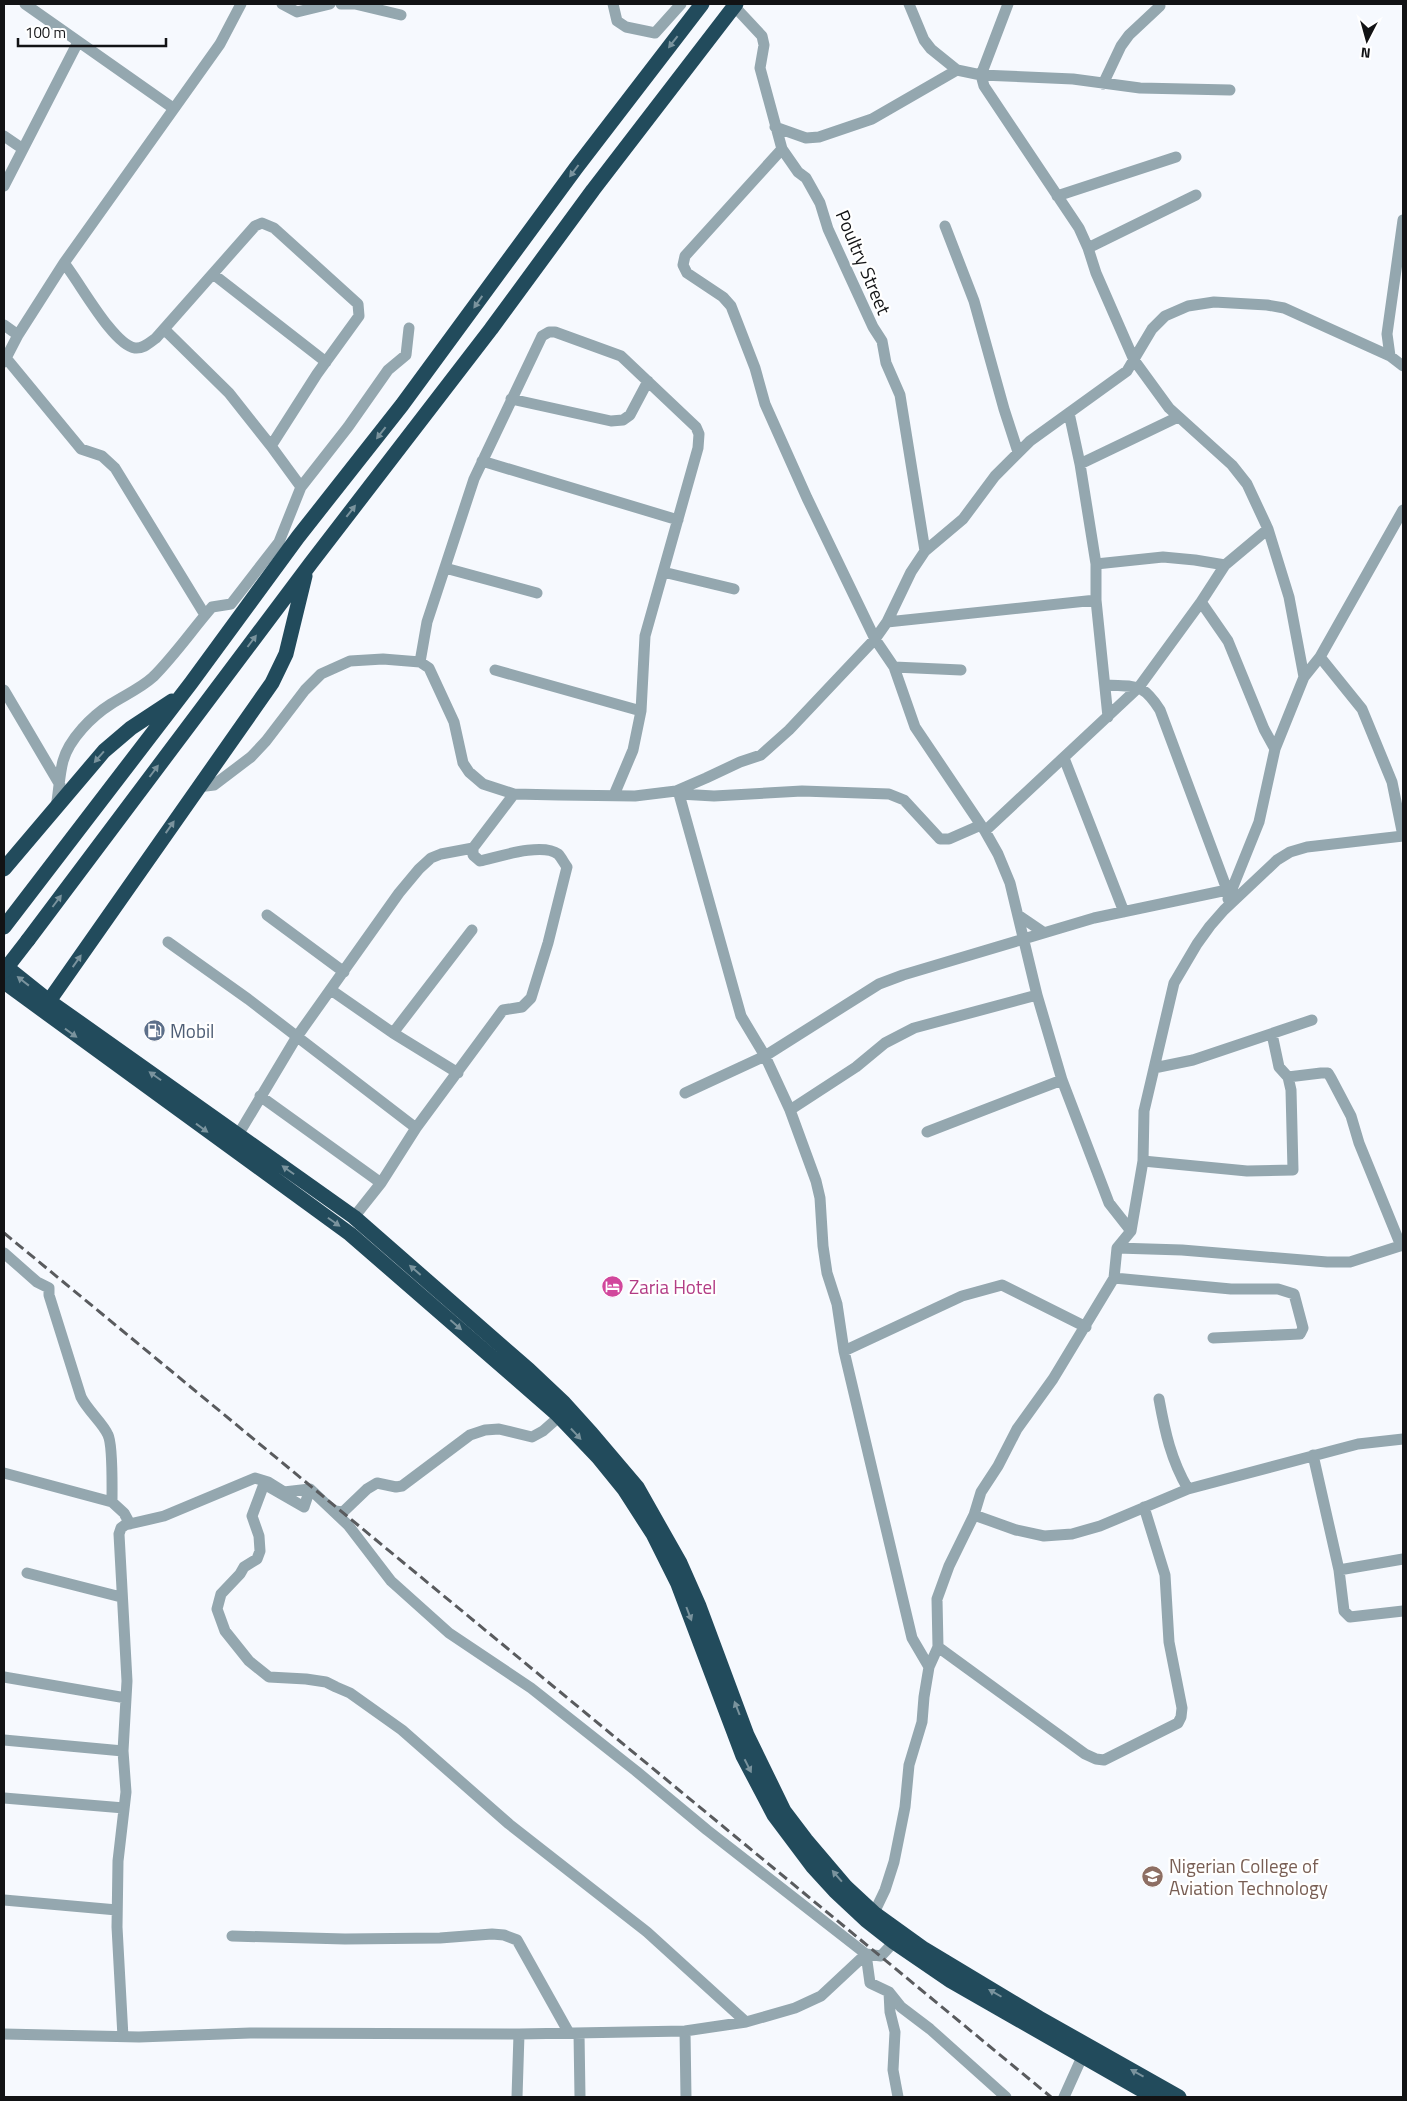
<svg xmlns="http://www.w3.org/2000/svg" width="1407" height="2101" font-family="'Titillium Web',sans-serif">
	<rect width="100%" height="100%" fill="#f6f9fe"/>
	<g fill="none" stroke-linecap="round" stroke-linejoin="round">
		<path stroke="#94a7af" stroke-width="11" d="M 25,4 L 173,108
			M 282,4 L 297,12 L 330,4
			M 341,4 L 355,4 L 401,15
			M 613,4 L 617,21 L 626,27 L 655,33 L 681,4
			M 909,4 L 924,40 L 931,49 L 957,70 L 981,75 L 984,86 L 1079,228 L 1088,248 L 1096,273 L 1134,360 L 1169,408 L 1232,465 L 1247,484 L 1268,529 L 1289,597 L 1304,677
			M 1008,4 L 981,75 L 1073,79 L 1140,88 L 1230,90
			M 734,6 L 762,36 L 764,45 L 760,68 L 782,149 L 798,172 L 806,178 L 820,203 L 828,229 L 873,327 L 882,341 L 886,363 L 900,395 L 925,551
			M 1103,84 L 1121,46 L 1129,35 L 1160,6
			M 775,127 L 806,138 L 819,137 L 872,119 L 957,70
			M 4,136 L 23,149
			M 782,149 L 685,256 L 683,265 L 687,273 L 723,297 L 731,306 L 755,368 L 765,404 L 807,498 L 875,639 L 894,667 L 915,727 L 985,831 L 998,854 L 1010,883 L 1037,995 L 1062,1080 L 1109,1203 L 1131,1231
			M 4,186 L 78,42
			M 1057,196 L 1176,157
			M 945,226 L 974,301 L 1004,409 L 1018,452
			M 1088,248 L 1196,195
			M 64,263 C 79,281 113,345 135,348 C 143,349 149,343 156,338 L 255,226 L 262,223 L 274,228 L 358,304 L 359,316 L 317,374 L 271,446
			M 213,274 L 326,362
			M 4,325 L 18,335
			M 164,329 L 229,393 L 271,446 L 301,487
			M 1390,356 L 1387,334 L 1403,220
			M 6,358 L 81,449 L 102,456 L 115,468 L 205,615
			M 4,362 L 18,335 L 64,263 L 220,44 L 241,4
			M 511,399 L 611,421 L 623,420 L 630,415 L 648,381
			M 1069,413 L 1080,464 L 1096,564 L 1096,600 L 1108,717
			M 482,461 L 678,520
			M 1080,464 L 1178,417
			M 1096,564 L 1163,557 L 1195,560 L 1225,565
			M 445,568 L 537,593
			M 663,572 L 734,589
			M 1201,602 L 1228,641 L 1264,729 L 1275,749
			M 887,622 L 1096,600
			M 1320,657 L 1362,709 L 1392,782 L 1403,836
			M 420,662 L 427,622 L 474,479 L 542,336 L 549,332 L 555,332 L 621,356 L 696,427 L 699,434 L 698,448 L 645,636 L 641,711 L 633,750 L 614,795
			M 894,667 L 961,670
			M 495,670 L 641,711
			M 1105,685 C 1136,687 1142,682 1160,710 L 1229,895
			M 4,690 L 60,785
			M 1064,758 L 1124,912
			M 198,787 L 214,785 L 251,757 L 266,741 L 305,690 L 321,674 L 350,661 L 383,659 L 420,662 L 429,668 L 454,722 L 463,763 L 469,772 L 483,784 L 514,794 L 559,795 L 635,796 L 676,791 L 706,778 L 740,762 L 761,755 L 789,730 L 875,639 L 887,622 L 911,572 L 925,551 L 963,519 L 995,476 L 1030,441 L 1127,371 L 1152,329 L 1165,316 L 1188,306 L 1214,302 L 1267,305 L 1284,308 L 1390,356 L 1403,366
			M 676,791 L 679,794 L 741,1016 L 765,1056 L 790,1110 L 816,1181 L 820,1198 L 823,1246 L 827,1273 L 837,1304 L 844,1351 L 912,1638 L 929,1667
			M 679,794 L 714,796 L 802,791 L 889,794 L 904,800 L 940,839 L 949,839 L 981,825
			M 56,807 C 59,792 59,776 63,761 C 69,739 92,716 111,704 C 125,695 141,688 153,677 C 175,655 192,630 212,607 L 231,604 L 279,542 L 301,487 L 348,427 L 388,370 L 406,355 L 409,328
			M 985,831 L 1139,687 L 1201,602 L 1225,565 L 1268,529
			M 1228,899 L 1259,822 L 1275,749 L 1304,677 L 1320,657 L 1403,510
			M 267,915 L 344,972
			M 1018,915 L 1043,932
			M 168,942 L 248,999 L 416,1128
			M 331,990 L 393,1033 L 458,1073
			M 393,1033 L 472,930
			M 1154,1068 L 1193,1060 L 1312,1020
			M 1288,1077 L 1321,1073 L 1328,1073 L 1331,1078 L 1351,1116 L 1359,1143 L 1401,1246
			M 685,1093 L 765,1056 L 879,984 L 903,975 L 1094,918 L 1227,890
			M 260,1096 L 381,1183
			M 790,1110 L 856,1067 L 885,1043 L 914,1028 L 1037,995
			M 927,1132 L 1062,1080
			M 238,1135 L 296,1038 L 399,893 L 419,869 L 431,858 L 441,854 L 473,848 L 514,794
			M 1143,1161 L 1247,1171 L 1293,1170 L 1291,1090 L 1288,1077 L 1279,1067 L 1272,1034
			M 354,1217 L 381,1183 L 416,1128 L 503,1010 L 522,1007 L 531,998 L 548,943 L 567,867 C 564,863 561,857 558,854 C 542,842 498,857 480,861 L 473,855 L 473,848
			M 1117,1248 L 1182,1250 L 1327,1262 L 1350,1262 L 1403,1245
			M 4,1253 L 37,1282 L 49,1288 L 49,1295 L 81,1397 C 88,1411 103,1423 108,1435 C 113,1445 112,1489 112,1502
			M 1114,1278 L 1231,1289 L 1278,1289 L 1294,1294 L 1303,1328 L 1300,1334 L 1213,1338
			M 844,1351 L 962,1296 L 1002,1285 L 1086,1327
			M 1159,1399 C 1165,1432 1171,1460 1188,1489
			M 1313,1455 L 1339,1570 L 1344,1611 L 1350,1617 L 1403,1611
			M 4,1473 L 112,1502 L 124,1513 L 130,1524
			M 310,1489 L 304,1507 L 264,1484 L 252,1516 L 259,1536 L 260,1551 L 257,1559 L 244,1567 L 240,1574 L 221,1594 L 217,1609 L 225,1631 L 249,1661 L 269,1677 L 306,1679 L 326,1682 L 336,1687 L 350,1693 L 402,1730 L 509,1824 L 647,1932 L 746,2022
			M 335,1511 L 343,1512 L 367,1489 L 377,1483 L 396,1487 L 402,1486 L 470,1435 L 485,1430 L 499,1429 L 532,1437 L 543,1431 L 560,1416
			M 974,1515 L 1016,1530 L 1044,1536 L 1072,1534 L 1100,1526 L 1188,1489 L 1358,1444 L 1403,1439
			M 1339,1570 L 1403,1559
			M 27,1573 L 121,1597
			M 938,1647 L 1085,1754 L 1096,1759 L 1104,1760 L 1178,1723 L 1181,1717 L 1182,1708 L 1169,1642 L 1165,1575 L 1144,1507
			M 4,1677 L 126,1698
			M 4,1740 L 123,1751
			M 4,1798 L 124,1808
			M 4,1900 L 117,1910
			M 874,1913 L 885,1890 L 894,1862 L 905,1807 L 909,1765 L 922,1722 L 924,1697 L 929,1667 L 938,1647 L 937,1599 L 949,1566 L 974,1515 L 981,1492 L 998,1466 L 1017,1429 L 1053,1379 L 1114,1278 L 1117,1248 L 1131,1231 L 1143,1161 L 1144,1111 L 1174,983 L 1197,944 L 1210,926 L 1224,910 L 1277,860 L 1290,852 L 1307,847 L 1403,836
			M 232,1936 L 345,1939 L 440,1938 L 492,1934 L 504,1935 L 517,1940 L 569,2033
			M 889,1992 L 901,2007 L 930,2029 L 1006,2097
			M 685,2031 L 686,2097
			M 579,2033 L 580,2097
			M 4,2034 L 139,2037 L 250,2033 L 519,2034 L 685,2031 L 746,2022 L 795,2008 L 821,1996 L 866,1954 L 881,1956 L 894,1942
			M 123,2037 L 117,1927 L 118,1861 L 126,1792 L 123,1751 L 127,1681 L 119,1534 L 121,1528 L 125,1525 L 164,1516 L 255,1478 L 268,1482 L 284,1492 L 310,1489 L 348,1525 L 391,1581 L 449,1633 L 531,1688 L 636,1771 L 707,1830 L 866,1954 L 870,1983 L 889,1992 L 890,2012 L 895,2032 L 893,2070 L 898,2097
			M 517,2097 L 519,2034
			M 1064,2097 L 1082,2057"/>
		<path stroke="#224b5c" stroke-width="15" d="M 4,869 L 104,751 L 131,728 L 172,701
			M 4,927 L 191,683 L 298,537 L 402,405 L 576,168 L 702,4
			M 28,940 L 311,563 L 491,329 L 593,190 L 736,4
			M 4,965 L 49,1001 L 354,1217 L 529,1370 L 564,1403 L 592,1434 L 637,1487 L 680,1563 L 699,1606 L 747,1735 L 784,1811 L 806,1840 L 846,1887 L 874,1913 L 924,1949 L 1039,2018 L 1179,2097
			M 4,982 L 350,1234 L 557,1414 L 598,1457 L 624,1489 L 653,1534 L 678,1584 L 743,1756 L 774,1815 L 813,1867 L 835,1891 L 866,1920 L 894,1942 L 951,1981 L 1154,2097
			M 49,1001 L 272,683 L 286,654 L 305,576"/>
		<path stroke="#595b5e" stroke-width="3" stroke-dasharray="10 5" stroke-linecap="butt" d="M 4,1233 L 1051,2097"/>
		<path stroke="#224b5c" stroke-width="15" d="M 4,971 L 28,940"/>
	</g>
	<defs><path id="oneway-solid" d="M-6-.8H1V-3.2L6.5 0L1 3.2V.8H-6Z" transform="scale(1.25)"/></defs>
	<g fill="#7a939d">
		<use href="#oneway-solid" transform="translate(673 42) rotate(128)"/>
		<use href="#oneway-solid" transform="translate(574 171) rotate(127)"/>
		<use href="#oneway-solid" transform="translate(478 302) rotate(125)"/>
		<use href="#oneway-solid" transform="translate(381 433) rotate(128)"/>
		<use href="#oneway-solid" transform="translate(351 511) rotate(-52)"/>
		<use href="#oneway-solid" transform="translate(252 641) rotate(-53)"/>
		<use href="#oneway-solid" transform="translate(99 757) rotate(131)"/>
		<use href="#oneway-solid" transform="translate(154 771) rotate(-53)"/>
		<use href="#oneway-solid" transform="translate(170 827) rotate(-55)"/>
		<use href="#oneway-solid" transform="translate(57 901) rotate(-53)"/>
		<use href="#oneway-solid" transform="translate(77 961) rotate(-55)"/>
		<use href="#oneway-solid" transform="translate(23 981) rotate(-142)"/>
		<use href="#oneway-solid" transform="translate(71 1033) rotate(36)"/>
		<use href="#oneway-solid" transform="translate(155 1076) rotate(-145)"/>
		<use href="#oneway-solid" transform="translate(202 1128) rotate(36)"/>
		<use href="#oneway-solid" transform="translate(288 1170) rotate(-145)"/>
		<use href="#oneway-solid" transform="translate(334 1222) rotate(35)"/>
		<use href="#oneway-solid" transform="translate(415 1270) rotate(-139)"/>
		<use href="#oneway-solid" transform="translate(456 1325) rotate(41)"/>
		<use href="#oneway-solid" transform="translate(576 1434) rotate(47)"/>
		<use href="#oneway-solid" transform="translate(689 1614) rotate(69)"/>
		<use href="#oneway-solid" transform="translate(737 1708) rotate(-111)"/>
		<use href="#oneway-solid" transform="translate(748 1766) rotate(63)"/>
		<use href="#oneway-solid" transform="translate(837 1876) rotate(-131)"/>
		<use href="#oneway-solid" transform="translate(995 1993) rotate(-150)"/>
		<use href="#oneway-solid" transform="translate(1137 2073) rotate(-151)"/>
	</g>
	<defs>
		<symbol id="fuel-disc" viewBox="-11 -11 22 22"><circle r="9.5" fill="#5c6f8a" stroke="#fff"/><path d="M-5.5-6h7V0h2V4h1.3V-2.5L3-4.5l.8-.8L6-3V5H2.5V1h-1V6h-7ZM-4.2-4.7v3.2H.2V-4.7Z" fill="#fff"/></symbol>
		<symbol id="hotel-disc" viewBox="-11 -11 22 22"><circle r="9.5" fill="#d1479c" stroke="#fff"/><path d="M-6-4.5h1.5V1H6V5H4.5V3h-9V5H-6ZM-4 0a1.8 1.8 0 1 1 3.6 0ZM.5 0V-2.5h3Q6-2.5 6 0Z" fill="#fff"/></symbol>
		<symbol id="school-disc" viewBox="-11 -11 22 22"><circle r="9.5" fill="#8d6e63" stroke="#fff"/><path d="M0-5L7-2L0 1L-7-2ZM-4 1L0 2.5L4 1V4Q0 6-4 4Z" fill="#fff"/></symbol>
	</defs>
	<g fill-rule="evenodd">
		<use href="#fuel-disc" x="142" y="1018" width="25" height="25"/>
		<use href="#hotel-disc" x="600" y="1274" width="25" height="25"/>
		<use href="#school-disc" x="1140" y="1864" width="25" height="25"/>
	</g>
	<g text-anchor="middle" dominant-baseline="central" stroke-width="4.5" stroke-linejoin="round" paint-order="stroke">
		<g font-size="19" fill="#121315" stroke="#fff">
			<text transform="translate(864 262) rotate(67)">Poultry Street</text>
		</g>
		<g font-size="19" fill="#4e5e75" stroke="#fff" text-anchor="start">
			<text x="170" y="1030">Mobil</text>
		</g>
		<g font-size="19" fill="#b23c85" stroke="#fff" text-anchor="start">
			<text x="629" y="1286">Zaria Hotel</text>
		</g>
		<g font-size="19" fill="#785e54" stroke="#fff" text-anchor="start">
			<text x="1169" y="1865">Nigerian College of<tspan x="1169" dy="22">Aviation Technology</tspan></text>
		</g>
	</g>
	<rect width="1407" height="2101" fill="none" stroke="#121315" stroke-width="10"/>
	<g transform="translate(1367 40) rotate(186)" stroke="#ffffff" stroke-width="4" paint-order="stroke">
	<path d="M0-4L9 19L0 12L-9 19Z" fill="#121315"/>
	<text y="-8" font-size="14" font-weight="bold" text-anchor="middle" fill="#121315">N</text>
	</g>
	<path d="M18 38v8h148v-8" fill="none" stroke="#121315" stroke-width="2.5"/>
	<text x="25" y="38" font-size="15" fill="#121315" stroke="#ffffff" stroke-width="4" paint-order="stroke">100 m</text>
</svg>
